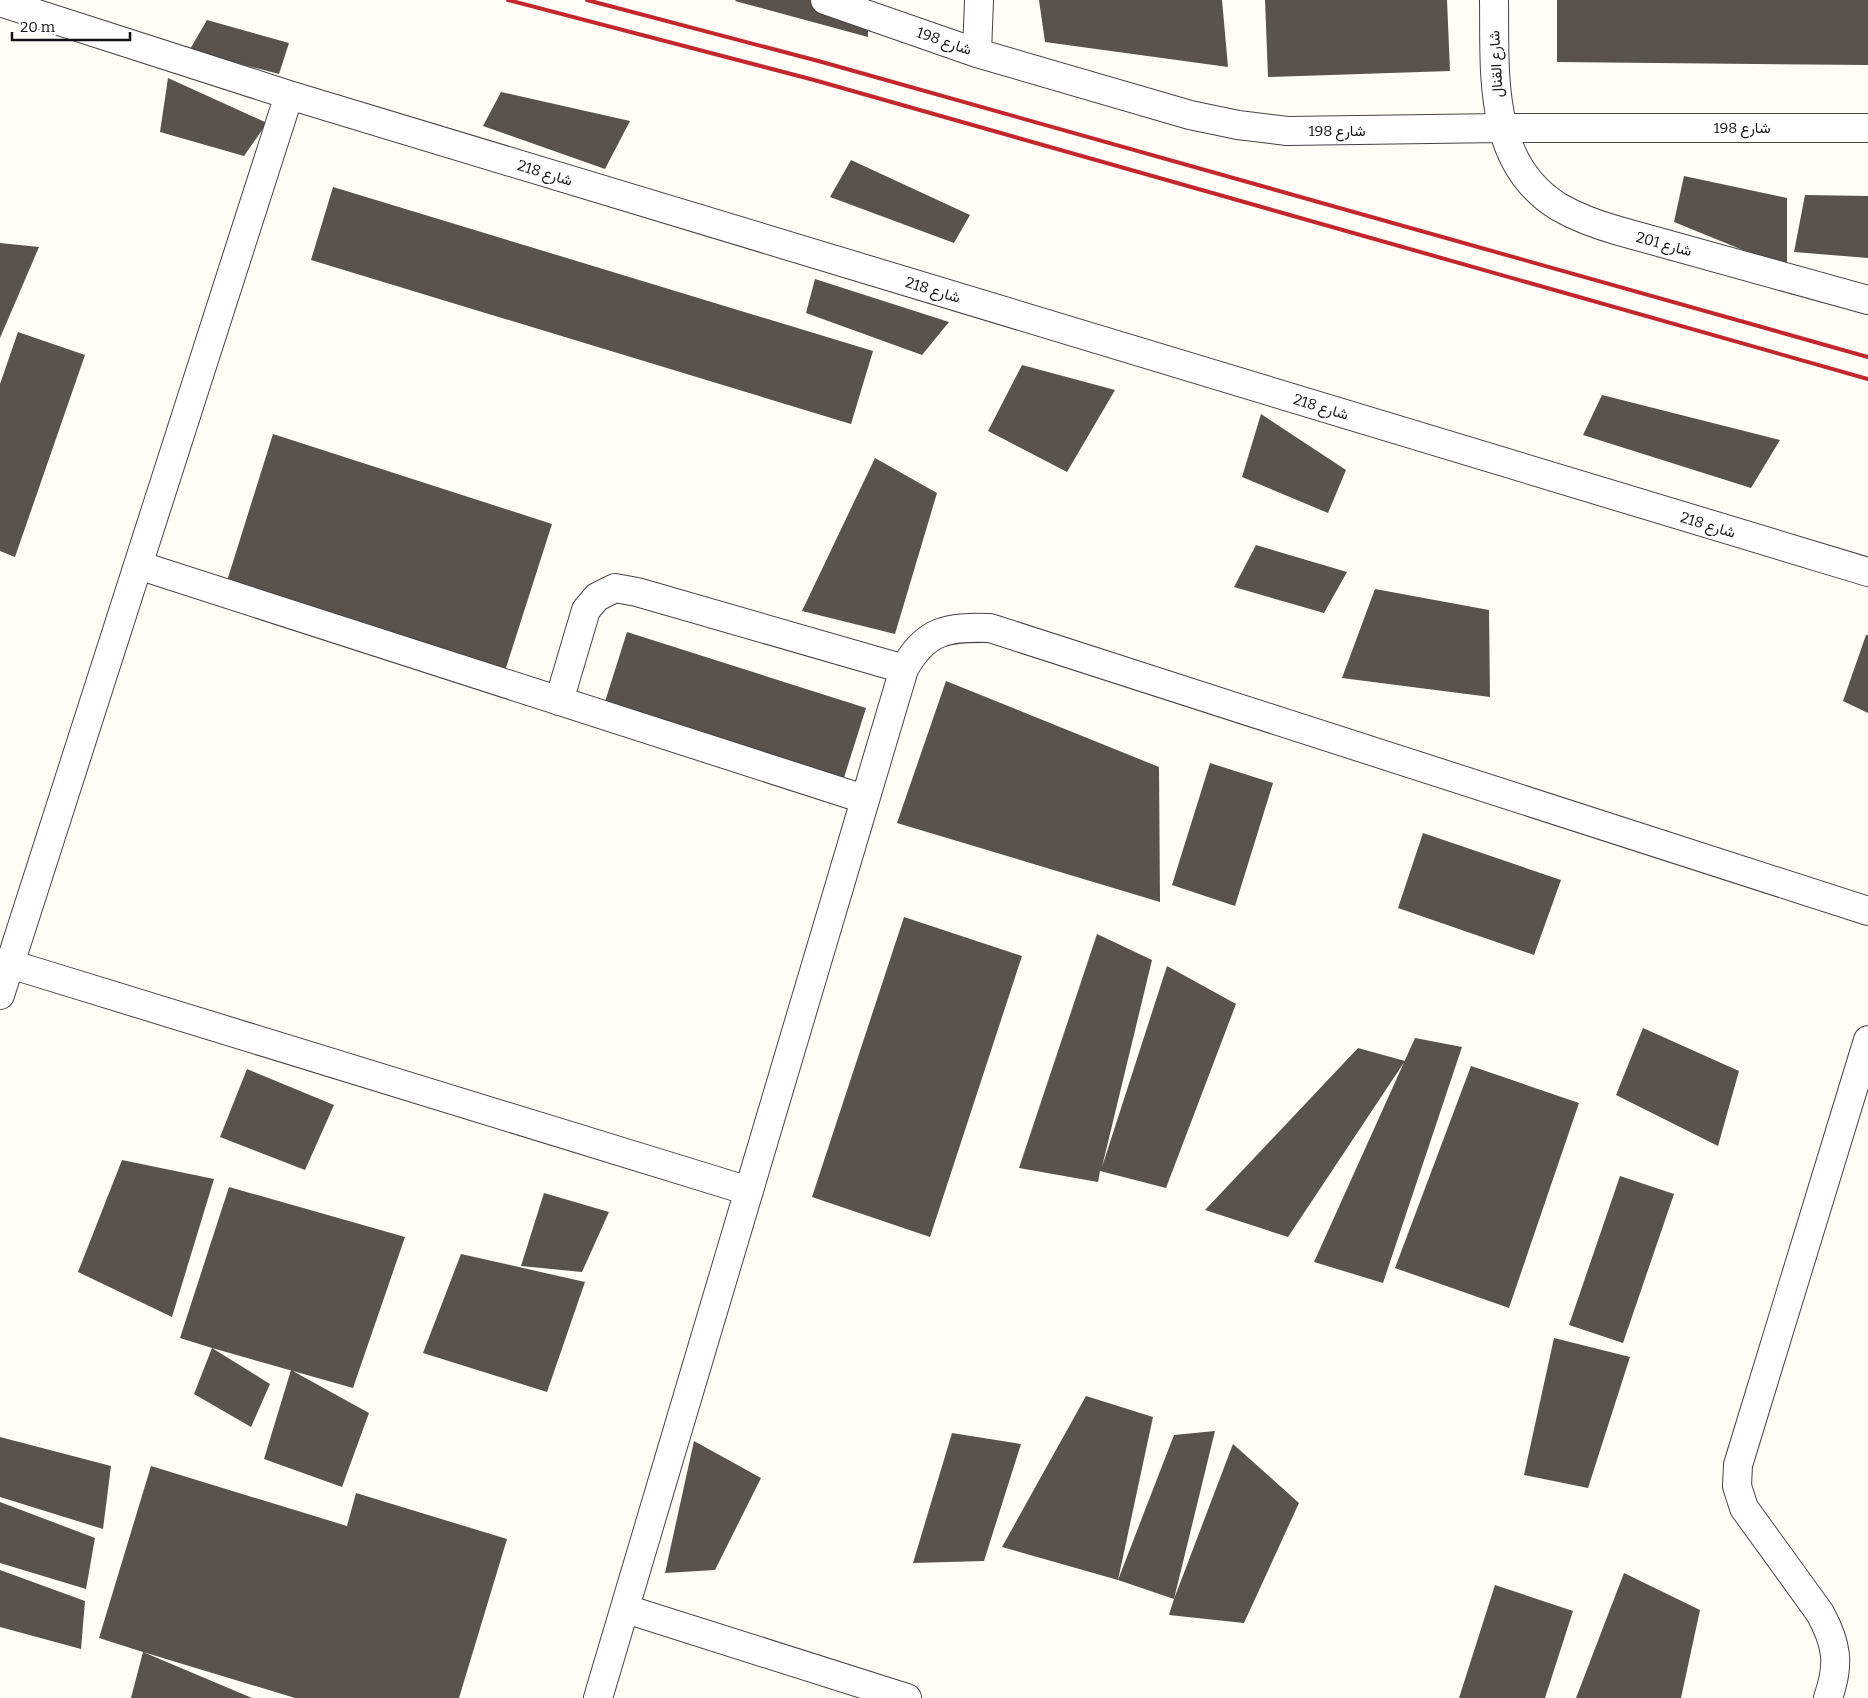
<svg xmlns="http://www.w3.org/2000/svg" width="1868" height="1698" font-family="Bitter,Vazirmatn,serif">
	<rect width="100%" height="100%" fill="#fffdf5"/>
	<path fill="#5a524d" d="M 736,0 L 868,0 L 868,37 L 735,1 Z
		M 1039,0 L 1222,0 L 1228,67 L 1045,42 Z
		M 1265,0 L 1447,0 L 1450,71 L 1268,77 Z
		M 1557,0 L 1868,0 L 1868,65 L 1557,62 Z
		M 207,20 L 289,43 L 279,74 L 189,51 Z
		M 168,78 L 267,123 L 244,156 L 160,132 Z
		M 501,92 L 630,121 L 605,169 L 483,126 Z
		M 851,160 L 970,215 L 954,243 L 830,197 Z
		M 1684,176 L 1787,198 L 1787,268 L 1674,222 Z
		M 333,187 L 873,351 L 851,424 L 311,260 Z
		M 1805,195 L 1868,196 L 1868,258 L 1794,252 Z
		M 0,243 L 39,247 L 0,338 Z
		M 815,279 L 949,322 L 922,355 L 806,313 Z
		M 18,332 L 85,355 L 15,557 L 0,551 L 0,384 Z
		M 1022,365 L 1115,390 L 1067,472 L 988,431 Z
		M 1602,395 L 1780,440 L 1751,488 L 1583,435 Z
		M 1261,414 L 1346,470 L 1328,513 L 1242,477 Z
		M 273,434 L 552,524 L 505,671 L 227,581 Z
		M 875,458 L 937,493 L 895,634 L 802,611 Z
		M 1256,545 L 1347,572 L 1324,613 L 1234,587 Z
		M 1375,589 L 1489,610 L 1490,697 L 1342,678 Z
		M 627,632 L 866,708 L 842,784 L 603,708 Z
		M 1866,635 L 1868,635 L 1868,713 L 1843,701 Z
		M 946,681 L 1159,767 L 1160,902 L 897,823 Z
		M 1210,763 L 1273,783 L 1235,906 L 1172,885 Z
		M 1423,833 L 1561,880 L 1534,955 L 1398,908 Z
		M 904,917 L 1022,956 L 930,1237 L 812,1197 Z
		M 1097,934 L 1152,960 L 1102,1167 L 1167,966 L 1236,1004 L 1166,1188 L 1100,1171 L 1098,1182 L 1019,1168 Z
		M 1643,1028 L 1739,1071 L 1718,1146 L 1616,1095 Z
		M 1415,1038 L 1462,1047 L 1383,1283 L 1314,1262 Z
		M 1358,1048 L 1405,1061 L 1288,1237 L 1205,1210 Z
		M 1471,1066 L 1579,1103 L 1509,1308 L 1395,1268 Z
		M 247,1069 L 334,1105 L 305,1170 L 220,1137 Z
		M 122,1160 L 214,1179 L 172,1317 L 78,1272 Z
		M 1620,1176 L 1674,1194 L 1623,1343 L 1569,1325 Z
		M 229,1187 L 405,1237 L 353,1388 L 212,1348 L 270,1384 L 251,1427 L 194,1394 L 212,1348 L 180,1338 Z
		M 544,1193 L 609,1212 L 582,1272 L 521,1266 Z
		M 461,1254 L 585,1282 L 547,1392 L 423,1353 Z
		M 1554,1338 L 1630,1357 L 1588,1488 L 1524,1475 Z
		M 291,1370 L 369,1413 L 342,1487 L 264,1459 Z
		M 1086,1396 L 1153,1417 L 1118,1580 L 1174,1435 L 1215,1431 L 1174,1599 L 1233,1444 L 1299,1503 L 1244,1623 L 1169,1615 L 1174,1599 L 1118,1580 L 1002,1547 Z
		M 952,1433 L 1021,1444 L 984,1561 L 913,1563 Z
		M 0,1437 L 111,1466 L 103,1529 L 0,1497 Z
		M 694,1441 L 761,1478 L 715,1570 L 665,1573 Z
		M 151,1466 L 347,1526 L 356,1493 L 507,1539 L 459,1698 L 295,1698 L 143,1652 L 252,1698 L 131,1698 L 143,1652 L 99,1638 Z
		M 0,1502 L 95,1538 L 86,1589 L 0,1563 Z
		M 0,1570 L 85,1601 L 81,1649 L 0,1627 Z
		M 1624,1573 L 1700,1610 L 1681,1698 L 1576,1698 Z
		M 1495,1585 L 1573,1611 L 1545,1698 L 1459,1698 Z"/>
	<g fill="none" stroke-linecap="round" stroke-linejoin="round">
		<defs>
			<path id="minor" d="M 825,0 L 977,53 L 1190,115 L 1238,125 L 1287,131 L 1501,128 L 1868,128
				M 1494,0 C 1495,73 1487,163 1559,207 C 1578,218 1598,225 1619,231 L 1868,300
				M 0,2 L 289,95 L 1868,572
				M 977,53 L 979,0
				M 138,565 L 864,799
				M 559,701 L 586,610 L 597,597 L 615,588 L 637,592 L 904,669
				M 10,964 L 749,1191
				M 0,995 L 289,95
				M 626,1609 L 907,1698
				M 598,1698 L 904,669 C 926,629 948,627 990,628 L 1868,911
				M 1828,1698 C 1840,1664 1837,1644 1820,1613 L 1744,1508 L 1737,1486 L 1738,1465 L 1868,1040"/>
		</defs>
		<use href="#minor" stroke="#444" stroke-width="30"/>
		<use href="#minor" stroke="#fff" stroke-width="28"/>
		<path stroke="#c4262e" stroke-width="4" d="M 508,0 L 814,80 L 1868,379
			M 587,0 L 822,62 L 1868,357"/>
	</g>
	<g text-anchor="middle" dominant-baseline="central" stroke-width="5" stroke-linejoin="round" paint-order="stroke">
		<g font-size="15" fill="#111" stroke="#fff">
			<text transform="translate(944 41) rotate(19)">شارع 198</text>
			<text transform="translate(1496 64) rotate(-93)">شارع القنال</text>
			<text x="1742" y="128">شارع 198</text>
			<text x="1337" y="131">شارع 198</text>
			<text transform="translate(545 173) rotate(17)">شارع 218</text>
			<text transform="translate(1664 244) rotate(15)">شارع 201</text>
			<text transform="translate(933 290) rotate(17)">شارع 218</text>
			<text transform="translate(1321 407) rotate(17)">شارع 218</text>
			<text transform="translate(1708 525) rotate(17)">شارع 218</text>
		</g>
	</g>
	<path d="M12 32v8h118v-8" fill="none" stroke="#111111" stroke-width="2.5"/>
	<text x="20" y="32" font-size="15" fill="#111111" stroke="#ffffff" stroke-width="4" paint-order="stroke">20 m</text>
</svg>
